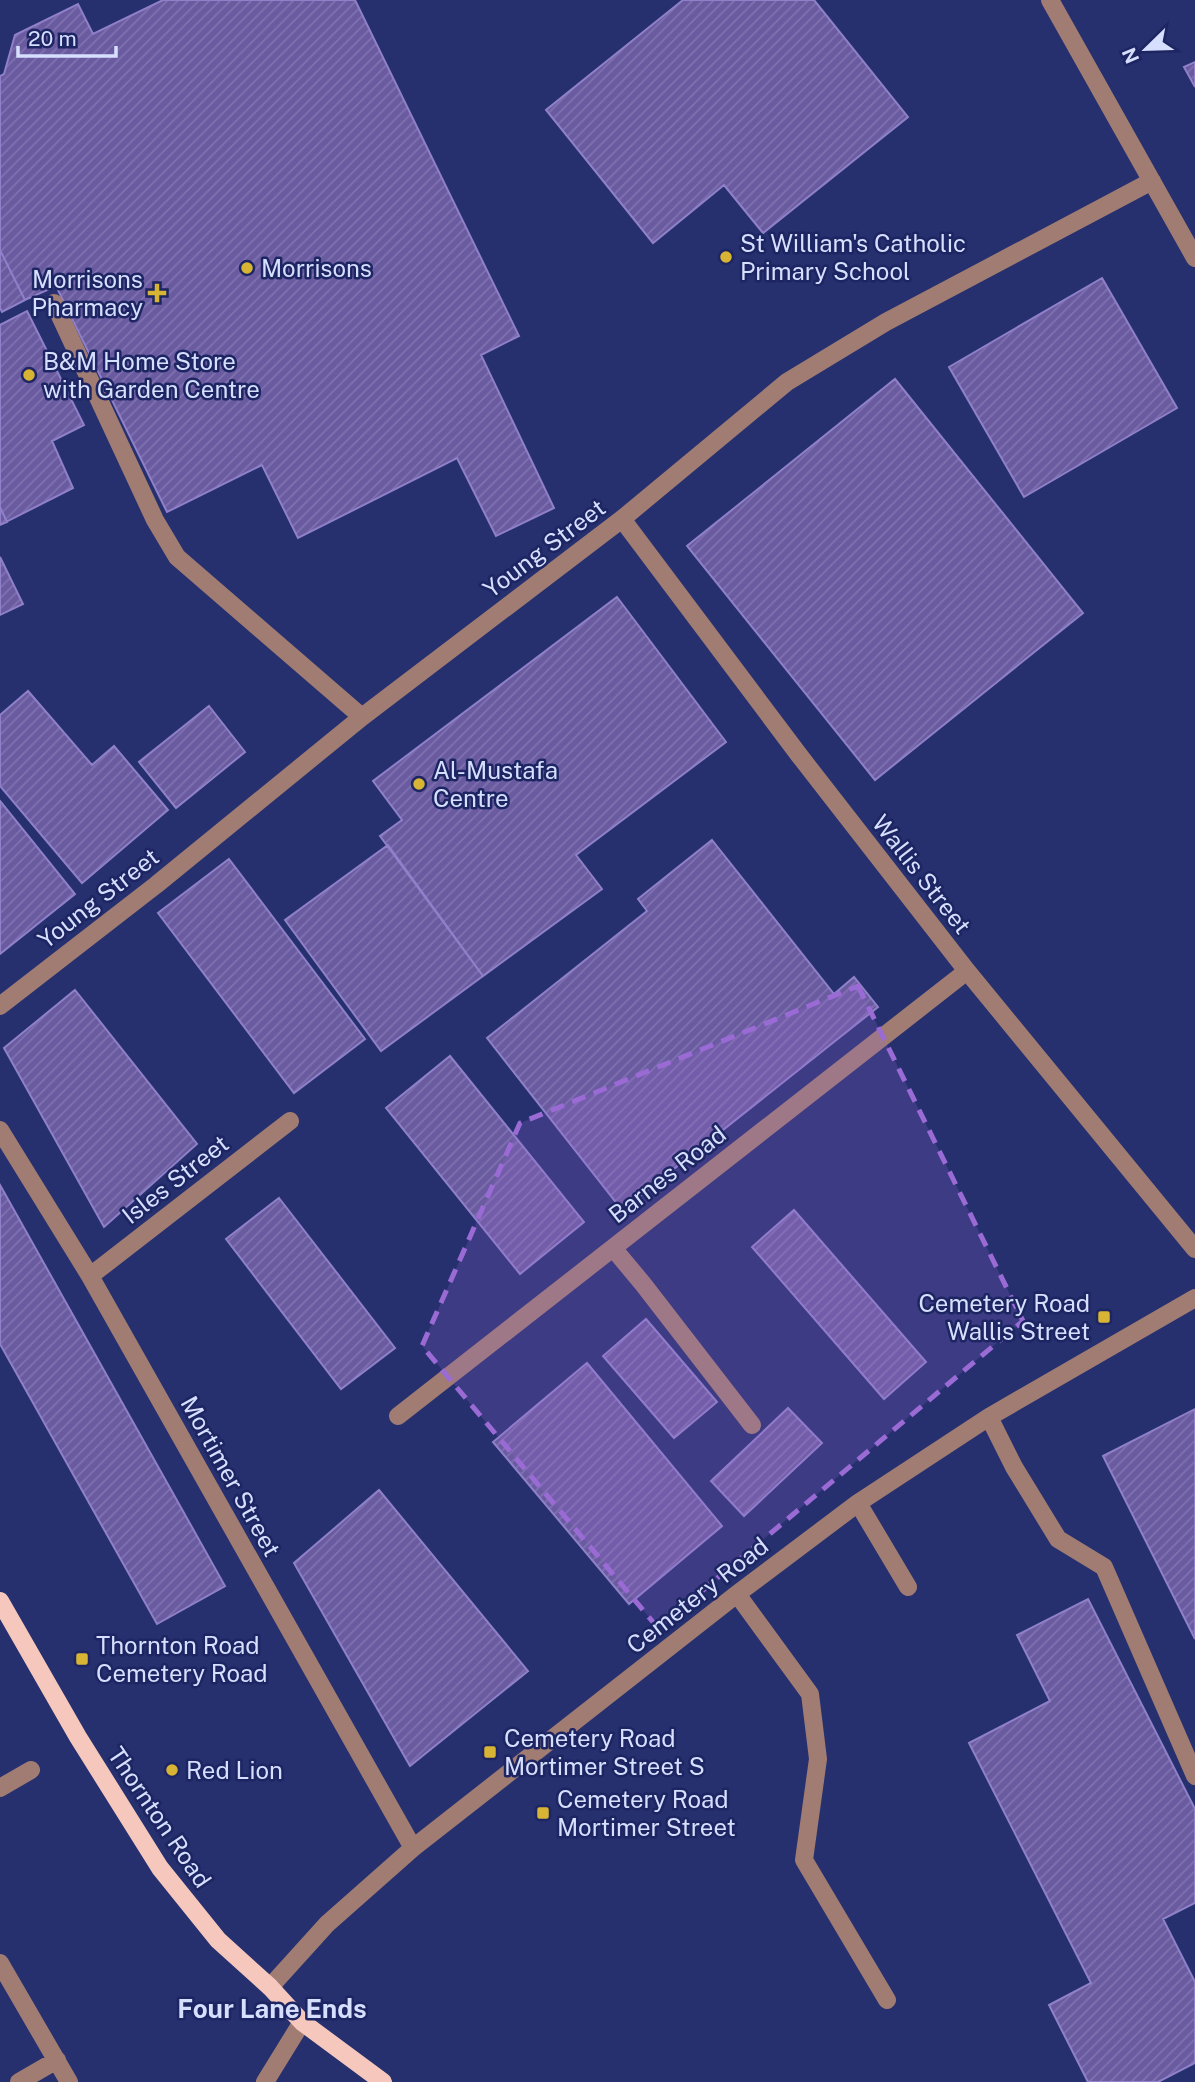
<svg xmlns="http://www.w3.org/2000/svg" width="1195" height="2082" font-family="'Public Sans',sans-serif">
	<defs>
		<pattern id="building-hatch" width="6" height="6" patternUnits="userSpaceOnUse" patternTransform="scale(1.75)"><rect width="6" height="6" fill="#6a5ba1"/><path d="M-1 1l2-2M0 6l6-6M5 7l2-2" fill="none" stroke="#7f72af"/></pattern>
	</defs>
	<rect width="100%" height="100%" fill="#26306e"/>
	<path fill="url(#building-hatch)" stroke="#8f80c9" stroke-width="2" d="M 163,0 L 355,0 L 519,336 L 481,355 L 554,508 L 496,536 L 457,458 L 298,538 L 262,465 L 167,512 L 56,286 L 25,300 L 0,250 L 0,76 L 4,74 L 15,35 L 78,4 L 93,34 Z
		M 683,0 L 814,0 L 908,117 L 763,233 L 724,185 L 653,243 L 546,110 Z
		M 1195,62 L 1195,87 L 1184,67 Z
		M 0,250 L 25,300 L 2,312 L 0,308 Z
		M 1102,278 L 1177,408 L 1024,497 L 949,367 Z
		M 27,311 L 84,425 L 52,441 L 73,488 L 0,525 L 0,325 Z
		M 895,379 L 1083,613 L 875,780 L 687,546 Z
		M 0,507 L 7,522 L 0,525 Z
		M 0,557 L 23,604 L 0,615 Z
		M 0,557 L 23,604 L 0,615 Z
		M 617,597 L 726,742 L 576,855 L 602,889 L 483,976 L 380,836 L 402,820 L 373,781 Z
		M 28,691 L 92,765 L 114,746 L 168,810 L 82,883 L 0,786 L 0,715 Z
		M 209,706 L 245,752 L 176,808 L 139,762 Z
		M 0,801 L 75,894 L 0,954 Z
		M 712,840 L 834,994 L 854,977 L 878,1007 L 622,1210 L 487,1038 L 647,911 L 638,899 Z
		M 388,845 L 483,976 L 381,1051 L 285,920 Z
		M 229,859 L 365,1039 L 294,1093 L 158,913 Z
		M 75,990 L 197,1144 L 104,1227 L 4,1048 Z
		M 450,1056 L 584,1222 L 520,1274 L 386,1108 Z
		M 0,1185 L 225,1586 L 157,1624 L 0,1344 Z
		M 279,1198 L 395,1348 L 341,1389 L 226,1239 Z
		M 794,1210 L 926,1362 L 884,1399 L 752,1247 Z
		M 646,1319 L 717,1402 L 674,1438 L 603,1356 Z
		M 587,1363 L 722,1526 L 629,1604 L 493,1442 Z
		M 788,1408 L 822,1443 L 744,1516 L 711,1481 Z
		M 1195,1409 L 1195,1639 L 1103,1456 Z
		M 379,1490 L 528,1671 L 410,1766 L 294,1563 Z
		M 1088,1599 L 1195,1809 L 1195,1903 L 1163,1919 L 1195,1982 L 1195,2063 L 1158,2082 L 1088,2082 L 1049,2005 L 1091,1983 L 969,1743 L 1050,1701 L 1017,1635 Z"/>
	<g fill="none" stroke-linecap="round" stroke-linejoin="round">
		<path stroke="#a17c73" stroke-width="18" d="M 1050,0 L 1195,258
			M 54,303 L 155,520 L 177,557 L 362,717
			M 622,519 L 799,755 L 967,971 L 1195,1249
			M 0,1006 L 156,885 L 362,717 L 622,519 L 787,382 L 886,322 L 1152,181
			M 0,1130 L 90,1276 L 413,1848
			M 613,1248 L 643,1284 L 752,1425
			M 90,1276 L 290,1121
			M 398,1416 L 967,971
			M 989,1417 L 1014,1467 L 1058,1539 L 1104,1567 L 1195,1776
			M 858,1503 L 908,1587
			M 737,1594 L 810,1694 L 818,1759 L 804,1860 L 887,2000
			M 0,1788 L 31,1770
			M 0,1963 L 69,2082
			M 270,1987 L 327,1924 L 413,1848 L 737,1594 L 858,1503 L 989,1417 L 1195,1298
			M 19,2082 L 57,2060
			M 265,2082 L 302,2022"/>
		<path stroke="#f6c8bd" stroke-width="18" d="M 0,1601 L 78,1737 L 160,1868 L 218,1940 L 270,1987 L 302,2022 L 383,2082"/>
	</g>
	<path fill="#9b6bd5" fill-opacity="0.2" stroke="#9b6bd5" stroke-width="5" stroke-dasharray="14 9" stroke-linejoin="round" d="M 858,986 L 1023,1321 L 658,1628 L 422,1346 L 520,1123 Z"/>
	<g fill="#d8b434" stroke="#1d2562" stroke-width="2.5">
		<circle cx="726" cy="257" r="7"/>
		<circle cx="247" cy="268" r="7"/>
		<path d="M153.5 282.5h7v7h7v7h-7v7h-7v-7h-7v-7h7z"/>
		<circle cx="29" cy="375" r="7"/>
		<circle cx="419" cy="784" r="7"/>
		<rect x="1097" y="1310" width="14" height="14" rx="3.5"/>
		<rect x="75" y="1652" width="14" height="14" rx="3.5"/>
		<rect x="483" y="1745" width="14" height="14" rx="3.5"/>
		<circle cx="172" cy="1770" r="7"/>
		<rect x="536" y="1806" width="14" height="14" rx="3.5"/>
	</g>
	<g text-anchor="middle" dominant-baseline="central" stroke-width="5" stroke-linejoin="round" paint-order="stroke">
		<g font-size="24" fill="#d6dffe" stroke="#1d2562" text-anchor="start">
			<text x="740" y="243">St William's Catholic<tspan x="740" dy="28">Primary School</tspan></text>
			<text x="261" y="268">Morrisons</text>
			<text x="143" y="279" text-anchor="end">Morrisons<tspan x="143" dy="28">Pharmacy</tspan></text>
			<text x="43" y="361">B&amp;M Home Store<tspan x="43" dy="28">with Garden Centre</tspan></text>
			<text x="433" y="770">Al-Mustafa<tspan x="433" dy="28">Centre</tspan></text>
			<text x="1090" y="1303" text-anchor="end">Cemetery Road<tspan x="1090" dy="28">Wallis Street</tspan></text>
			<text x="96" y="1645">Thornton Road<tspan x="96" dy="28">Cemetery Road</tspan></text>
			<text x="504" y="1738">Cemetery Road<tspan x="504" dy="28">Mortimer Street S</tspan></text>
			<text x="186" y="1770">Red Lion</text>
			<text x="557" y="1799">Cemetery Road<tspan x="557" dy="28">Mortimer Street</tspan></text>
		</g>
		<g font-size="24" fill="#d6dffe" stroke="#1d2562">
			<text transform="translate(544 548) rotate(-37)">Young Street</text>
			<text transform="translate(922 874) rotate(52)">Wallis Street</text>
			<text transform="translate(98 898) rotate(-38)">Young Street</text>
			<text transform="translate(667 1174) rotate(-38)">Barnes Road</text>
			<text transform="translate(175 1179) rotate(-38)">Isles Street</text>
			<text transform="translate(231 1476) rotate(61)">Mortimer Street</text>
			<text transform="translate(697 1595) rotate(-38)">Cemetery Road</text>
			<text transform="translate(160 1817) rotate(56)">Thornton Road</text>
		</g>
		<g font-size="26" font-weight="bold" fill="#d6dffe" stroke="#1d2562">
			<text x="272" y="2008">Four Lane Ends</text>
		</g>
	</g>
	<g transform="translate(1146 49) rotate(247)" stroke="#1d2562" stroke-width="5" paint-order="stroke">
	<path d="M0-5L12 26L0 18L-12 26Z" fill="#d6dffe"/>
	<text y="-10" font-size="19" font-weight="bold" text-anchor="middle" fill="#d6dffe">N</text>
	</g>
	<path d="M18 46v10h98v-10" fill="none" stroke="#d6dffe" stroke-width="3.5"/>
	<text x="28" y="46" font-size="21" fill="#d6dffe" stroke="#1d2562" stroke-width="5" paint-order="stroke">20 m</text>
</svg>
